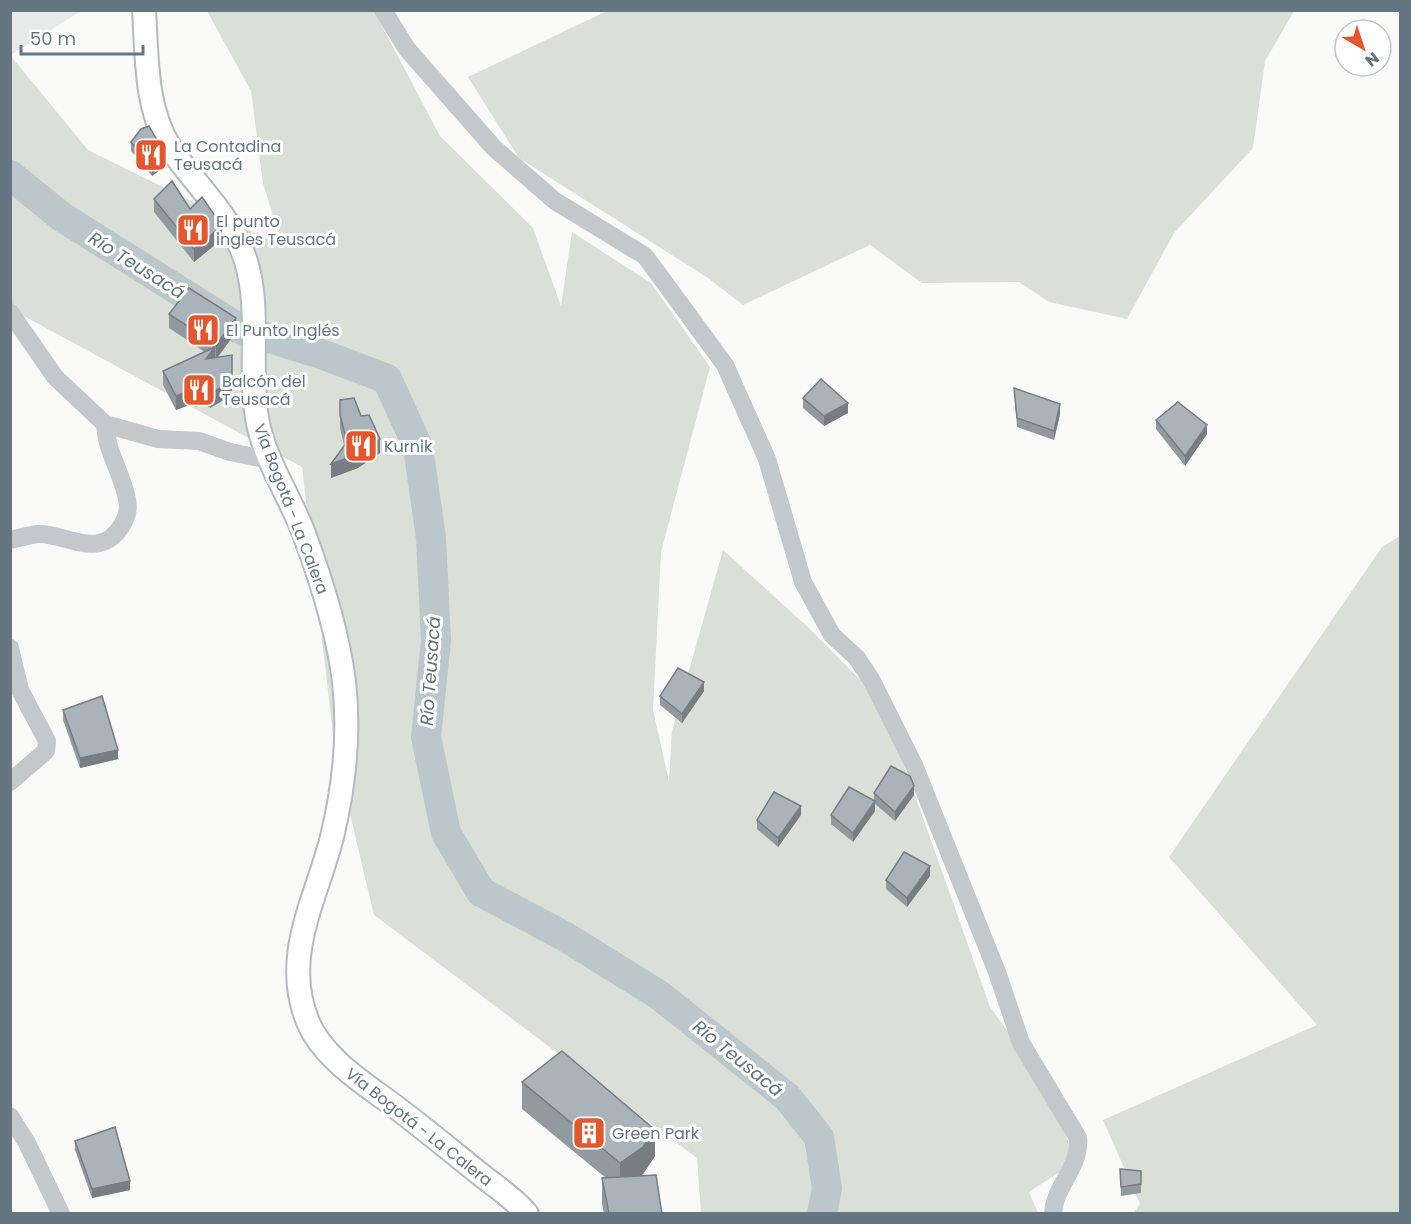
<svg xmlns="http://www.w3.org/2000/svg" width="1411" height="1224" font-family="Poppins,sans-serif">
	<rect width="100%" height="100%" fill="#fafaf8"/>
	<path fill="#e8e9e9" d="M 11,10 L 81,10 L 81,11 L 11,55 Z"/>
	<path fill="#dadfd7" d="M 207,11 L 374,11 L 440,136 L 533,228 L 561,306 L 572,232 L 651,283 L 710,367 L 661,552 L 653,710 L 669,781 L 672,731 L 723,550 L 810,629 L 882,702 L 990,1007 L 1051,1091 L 1075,1162 L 1029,1192 L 1038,1213 L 701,1213 L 697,1158 L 374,915 L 335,751 L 302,467 L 11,309 L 10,55 L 88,150 L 282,246 L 263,183 L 251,91 Z
		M 607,11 L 607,10 L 1294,11 L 1265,61 L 1253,148 L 1174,233 L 1127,319 L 1049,302 L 1019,282 L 922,283 L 870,245 L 743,305 L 708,278 L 519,158 L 468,77 Z
		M 1400,536 L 1400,1213 L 1134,1213 L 1140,1204 L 1103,1120 L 1317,1025 L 1169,857 L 1382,547 Z"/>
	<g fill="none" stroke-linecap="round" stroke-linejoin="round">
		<path stroke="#bbc7cb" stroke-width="30" d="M 10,175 L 62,217 L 240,329 L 324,355 L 387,379 L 418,447 L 431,538 L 436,640 L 426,737 L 446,833 L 481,892 L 564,936 L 659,995 L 787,1097 L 819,1137 L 827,1188 L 822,1214"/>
		<defs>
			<path id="major" d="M 144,10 C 147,56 145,110 171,149 C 190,177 221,208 236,237 C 266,293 247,359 257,418 C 264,459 288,493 303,531 C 321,579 338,632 344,682 C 350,734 344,787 332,837 C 316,900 281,957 308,1022 C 322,1056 360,1081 389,1102 C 420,1125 450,1150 480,1174 C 496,1187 514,1198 527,1214"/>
		</defs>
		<use href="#major" stroke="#b5babe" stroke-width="26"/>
		<path stroke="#c3c8cc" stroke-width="18" d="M 383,10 L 407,49 L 494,148 L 555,201 L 645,256 L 725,365 L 767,459 L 803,582 L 832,635 L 857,658 L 872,681 L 914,765 L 997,972 L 1021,1043 L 1078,1138 C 1081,1167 1054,1186 1053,1214
			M 10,312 L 55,377 L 105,424 L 158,439 L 199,441 L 230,452 L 269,460
			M 10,540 C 19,538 29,535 38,534 C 66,533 100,562 122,525 C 127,516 129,510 127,499 C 122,473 106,451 105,424
			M 10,648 L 20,690 L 47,741 L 46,751 L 10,782
			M 10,1116 L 27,1143 L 61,1214"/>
		<use href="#major" stroke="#fff" stroke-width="22"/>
	</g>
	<path fill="#929a9f" d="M 131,142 L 166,165 L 152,176 L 131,151 Z
		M 154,199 L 190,209 L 222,239 L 194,262 L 154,212 Z
		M 169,314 L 236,332 L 218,357 L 232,395 L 210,408 L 205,404 L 195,407 L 192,404 L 176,410 L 163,385 L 163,371 L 205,352 L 169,328 Z
		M 1014,388 L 1060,414 L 1054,440 L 1017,427 Z
		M 803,398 L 848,413 L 824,426 L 803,408 Z
		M 340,400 L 361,416 L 380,453 L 358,468 L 331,478 L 344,445 L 340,428 Z
		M 1156,420 L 1207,434 L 1185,466 L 1156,429 Z
		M 704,691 L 682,723 L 660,705 L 660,696 Z
		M 63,710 L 118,759 L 80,768 L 63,720 Z
		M 874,793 L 914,795 L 895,821 L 875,804 L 875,811 L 853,842 L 831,824 L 831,815 L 874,800 Z
		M 801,815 L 778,847 L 757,829 L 757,820 Z
		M 930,876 L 907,907 L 886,889 L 886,880 Z
		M 522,1082 L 655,1156 L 643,1174 L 640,1176 L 662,1214 L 604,1214 L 602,1204 L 602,1178 L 606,1178 L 522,1109 Z
		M 75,1141 L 130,1190 L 92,1198 L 75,1150 Z
		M 1120,1169 L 1141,1171 L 1141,1193 L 1121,1196 Z"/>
	<path fill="#777d82" d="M 166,156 L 166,165 L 152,176 L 152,167 Z
		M 222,226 L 222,239 L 194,262 L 194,249 Z
		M 236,318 L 236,332 L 216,359 L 216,345 Z
		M 215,347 L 215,361 L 206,359 Z
		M 232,381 L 232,395 L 210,408 L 210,394 Z
		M 192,390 L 192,404 L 176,410 L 176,396 Z
		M 205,390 L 205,404 L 195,407 L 195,394 Z
		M 848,403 L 848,413 L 824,426 L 824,416 Z
		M 1060,404 L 1060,414 L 1054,440 L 1054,431 Z
		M 1207,425 L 1207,434 L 1185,466 L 1185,456 Z
		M 380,439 L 380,453 L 358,468 L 331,478 L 331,464 Z
		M 704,682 L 704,691 L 682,723 L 682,714 Z
		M 118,750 L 118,759 L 80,768 L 80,758 Z
		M 914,786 L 914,795 L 895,821 L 895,812 Z
		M 875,801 L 875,811 L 853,842 L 853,833 Z
		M 801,806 L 801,815 L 778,847 L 778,838 Z
		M 930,866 L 930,876 L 907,907 L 907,898 Z
		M 655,1130 L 655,1156 L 643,1174 L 620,1189 L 620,1163 Z
		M 130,1181 L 130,1190 L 92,1198 L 92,1189 Z"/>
	<path fill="#aab3b9" stroke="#777d82" stroke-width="1.5" d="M 149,126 L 166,156 L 152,167 L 131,142 L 141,129 Z
		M 172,181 L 190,209 L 202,197 L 222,226 L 194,249 L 154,199 Z
		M 189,288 L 236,318 L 216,345 L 169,314 Z
		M 215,347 L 206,359 L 232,355 L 232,381 L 210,394 L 205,390 L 195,394 L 192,390 L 176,396 L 163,371 Z
		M 821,379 L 848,403 L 824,416 L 803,398 Z
		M 1014,388 L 1060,404 L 1054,431 L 1017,418 Z
		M 354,398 L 361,416 L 369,415 L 380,439 L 358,454 L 331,464 L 347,442 L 340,415 L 340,400 Z
		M 1178,402 L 1207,425 L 1185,456 L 1156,420 Z
		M 678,668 L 704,682 L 682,714 L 660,696 Z
		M 102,696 L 118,750 L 80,758 L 63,710 Z
		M 891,766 L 910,776 L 914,786 L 895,812 L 874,793 Z
		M 849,787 L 875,801 L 853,833 L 831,815 Z
		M 774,792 L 801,806 L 778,838 L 757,820 Z
		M 904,852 L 930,866 L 907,898 L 886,880 Z
		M 562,1051 L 655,1130 L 643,1147 L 620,1163 L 522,1082 Z
		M 115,1127 L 130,1181 L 92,1189 L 75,1141 Z
		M 1120,1169 L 1141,1171 L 1141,1184 L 1121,1187 Z
		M 656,1175 L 662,1214 L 609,1214 L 602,1178 Z"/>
	<defs>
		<symbol id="restaurant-square" viewBox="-11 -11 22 22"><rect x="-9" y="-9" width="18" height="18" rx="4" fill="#e4572e" stroke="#fff"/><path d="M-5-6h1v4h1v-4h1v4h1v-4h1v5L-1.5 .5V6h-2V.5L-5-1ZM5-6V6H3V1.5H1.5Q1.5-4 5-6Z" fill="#fff"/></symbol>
		<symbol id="building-square" viewBox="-11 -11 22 22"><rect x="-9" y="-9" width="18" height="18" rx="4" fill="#e4572e" stroke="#fff"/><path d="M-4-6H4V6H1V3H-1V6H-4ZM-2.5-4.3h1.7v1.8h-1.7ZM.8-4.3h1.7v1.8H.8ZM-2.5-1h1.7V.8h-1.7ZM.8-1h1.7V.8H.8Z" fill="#fff"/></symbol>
	</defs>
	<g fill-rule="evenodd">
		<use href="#restaurant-square" x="132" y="136" width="38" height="38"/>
		<use href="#restaurant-square" x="174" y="211" width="38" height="38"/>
		<use href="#restaurant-square" x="184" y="311" width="38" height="38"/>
		<use href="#restaurant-square" x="180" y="371" width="38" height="38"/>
		<use href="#restaurant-square" x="342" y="427" width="38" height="38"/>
		<use href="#building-square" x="570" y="1114" width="38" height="38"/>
	</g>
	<g text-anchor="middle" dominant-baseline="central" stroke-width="6" stroke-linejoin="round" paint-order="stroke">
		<g font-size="16" fill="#657683" stroke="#fff" text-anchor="start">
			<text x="174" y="146">La Contadina<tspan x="174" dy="18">Teusacá</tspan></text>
			<text x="216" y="221">El punto<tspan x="216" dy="18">ingles Teusacá</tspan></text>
			<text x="226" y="330">El Punto Inglés</text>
			<text x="222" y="381">Balcón del<tspan x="222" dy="18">Teusacá</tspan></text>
			<text x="384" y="446">Kurnik</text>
			<text x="612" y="1133">Green Park</text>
		</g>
		<g font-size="16" fill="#657683" stroke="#fff">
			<text transform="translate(291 509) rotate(69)">Vía Bogotá - La Calera</text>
			<text transform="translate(419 1127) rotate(38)">Vía Bogotá - La Calera</text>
		</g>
		<g font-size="18" font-style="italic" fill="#60757c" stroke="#fff">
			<text transform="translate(137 265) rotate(32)">Río Teusacá</text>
			<text transform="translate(430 671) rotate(-86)">Río Teusacá</text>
			<text transform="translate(738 1058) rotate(39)">Río Teusacá</text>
		</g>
	</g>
	<rect width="1411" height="1224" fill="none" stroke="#657683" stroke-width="24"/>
	<g transform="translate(1363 48) rotate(141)"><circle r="28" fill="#ffffff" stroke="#c1c8cd" stroke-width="1.5"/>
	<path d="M0-4.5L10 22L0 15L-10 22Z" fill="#e4572e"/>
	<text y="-9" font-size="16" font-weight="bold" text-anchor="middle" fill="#657683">N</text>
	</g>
	<path d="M21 45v9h122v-9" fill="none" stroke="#657683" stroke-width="3"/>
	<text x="30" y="45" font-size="18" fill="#657683" stroke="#ffffff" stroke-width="4.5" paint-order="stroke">50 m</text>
</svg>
